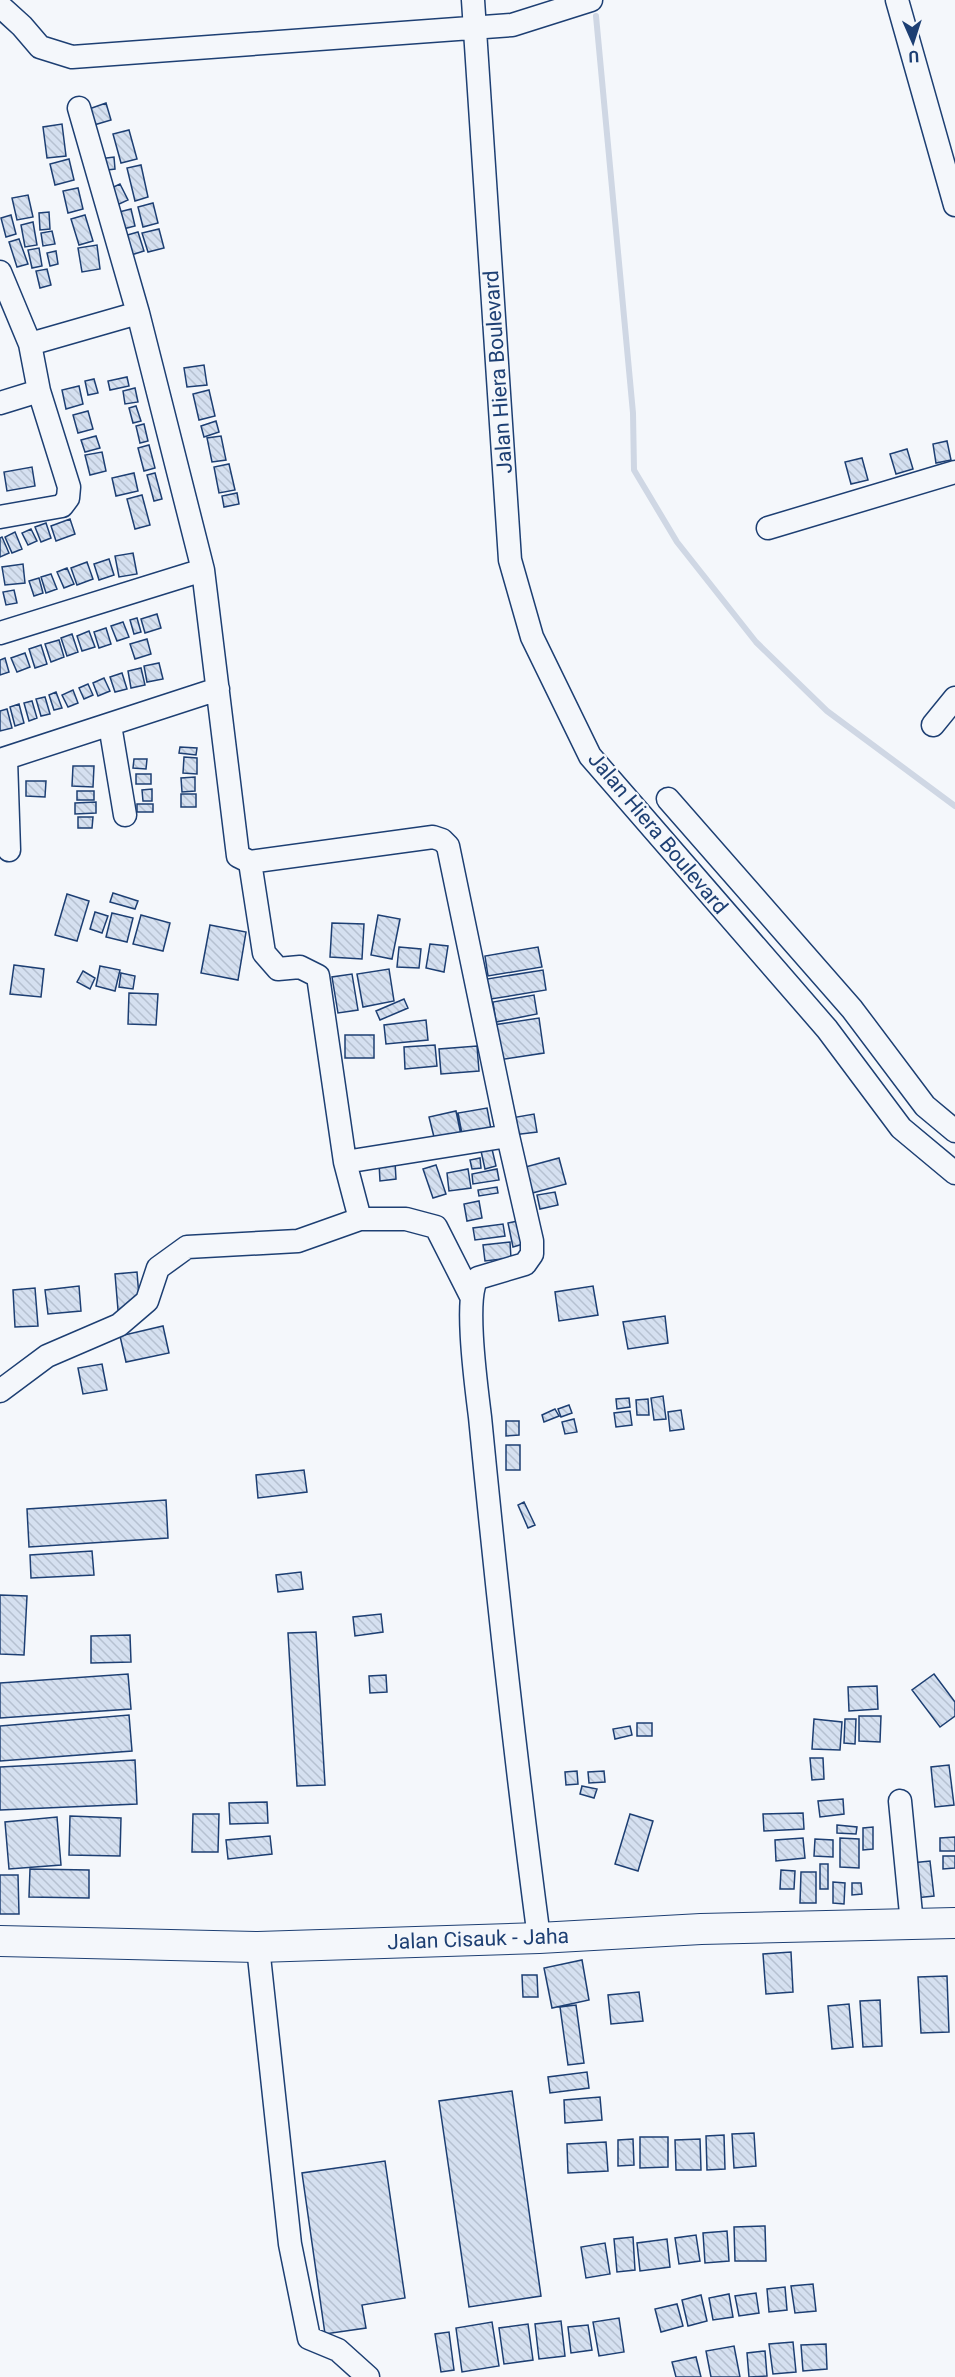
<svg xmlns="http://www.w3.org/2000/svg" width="955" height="2377" font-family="Roboto,sans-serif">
	<defs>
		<pattern id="building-back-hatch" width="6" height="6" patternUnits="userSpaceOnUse" patternTransform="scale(1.5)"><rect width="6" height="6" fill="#d5e0f0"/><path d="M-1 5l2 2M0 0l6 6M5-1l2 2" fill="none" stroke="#b6c1d1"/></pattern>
	</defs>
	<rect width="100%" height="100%" fill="#f4f7fb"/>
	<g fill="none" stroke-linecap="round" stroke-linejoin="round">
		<path stroke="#cfd7e4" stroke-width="6" d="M 596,16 L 633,413 L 634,470 L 677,542 L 756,642 L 827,711 L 955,806"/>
	</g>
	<path fill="url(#building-back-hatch)" stroke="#1d3f73" stroke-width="1.5" d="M 106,103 L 111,120 L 94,125 L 89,109 Z
		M 62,124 L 66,156 L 47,158 L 43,127 Z
		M 129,130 L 137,159 L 121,163 L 113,134 Z
		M 114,157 L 115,169 L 100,171 L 99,159 Z
		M 69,159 L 74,180 L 55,185 L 50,164 Z
		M 141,165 L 148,197 L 135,201 L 127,168 Z
		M 120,184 L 128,200 L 117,205 L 109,189 Z
		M 78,188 L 83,209 L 68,213 L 63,191 Z
		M 28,195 L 33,217 L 17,220 L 12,198 Z
		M 153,203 L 158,223 L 143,227 L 138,207 Z
		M 131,209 L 135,226 L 123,229 L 119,212 Z
		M 49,212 L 50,229 L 40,230 L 39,213 Z
		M 11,215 L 16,234 L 6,237 L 1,218 Z
		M 85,215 L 93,241 L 79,245 L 71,219 Z
		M 33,222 L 37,245 L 25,247 L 21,225 Z
		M 159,229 L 164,248 L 148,252 L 142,233 Z
		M 52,231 L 55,244 L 43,246 L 41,233 Z
		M 138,232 L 144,251 L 131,255 L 124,236 Z
		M 19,239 L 28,264 L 17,267 L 9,242 Z
		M 97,245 L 100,269 L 82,272 L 78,248 Z
		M 39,248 L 42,266 L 32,268 L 28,250 Z
		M 56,251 L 58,264 L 50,266 L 47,253 Z
		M 47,269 L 51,285 L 40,288 L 36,271 Z
		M 204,365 L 207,385 L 187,387 L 184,368 Z
		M 127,377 L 129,386 L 110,390 L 108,381 Z
		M 94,379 L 98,393 L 88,395 L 85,381 Z
		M 79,386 L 83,404 L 66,409 L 62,390 Z
		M 135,388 L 138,402 L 125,404 L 123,391 Z
		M 209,390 L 215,416 L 199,420 L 193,394 Z
		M 136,406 L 141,421 L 133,423 L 129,408 Z
		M 88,411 L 93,429 L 78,433 L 73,415 Z
		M 216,421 L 219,432 L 204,437 L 201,426 Z
		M 144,424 L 148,441 L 140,443 L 136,426 Z
		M 96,436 L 100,448 L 85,452 L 81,440 Z
		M 221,436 L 226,460 L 212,462 L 207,438 Z
		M 947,441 L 951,460 L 936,463 L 933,444 Z
		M 149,445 L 155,468 L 144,471 L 138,448 Z
		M 907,449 L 913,469 L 896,474 L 890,454 Z
		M 102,452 L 106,471 L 90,475 L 85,455 Z
		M 862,458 L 868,480 L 851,484 L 845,462 Z
		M 229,464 L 235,490 L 219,493 L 214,467 Z
		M 32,467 L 35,486 L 7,491 L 4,472 Z
		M 134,473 L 138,491 L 116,496 L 112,478 Z
		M 155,473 L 162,499 L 154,501 L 147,475 Z
		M 237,493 L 239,504 L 224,507 L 222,496 Z
		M 142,495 L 150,525 L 135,529 L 127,499 Z
		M 70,519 L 75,534 L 56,541 L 51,526 Z
		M 46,523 L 51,538 L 41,542 L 35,527 Z
		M 31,529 L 37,541 L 28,545 L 22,533 Z
		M 15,532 L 22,549 L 12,553 L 5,537 Z
		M 2,537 L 9,553 L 0,557 L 0,538 Z
		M 133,553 L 137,574 L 119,577 L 115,556 Z
		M 109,559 L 114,575 L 99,580 L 94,564 Z
		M 87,562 L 93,579 L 77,585 L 71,568 Z
		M 23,564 L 25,583 L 5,585 L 2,567 Z
		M 67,568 L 74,584 L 64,588 L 57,572 Z
		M 51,574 L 57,589 L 46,593 L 41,577 Z
		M 39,578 L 43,593 L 34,596 L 29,581 Z
		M 14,590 L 17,603 L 6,605 L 3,592 Z
		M 157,614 L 161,628 L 145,633 L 141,619 Z
		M 137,618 L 141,632 L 134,634 L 130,620 Z
		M 123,622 L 129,637 L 117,641 L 111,626 Z
		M 106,628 L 111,644 L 99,648 L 94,632 Z
		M 89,631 L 95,647 L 82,651 L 77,636 Z
		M 72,634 L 78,652 L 67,656 L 61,638 Z
		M 147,639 L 151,654 L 135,659 L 130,644 Z
		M 59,640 L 64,657 L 51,662 L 45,644 Z
		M 41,645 L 47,664 L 35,668 L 29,649 Z
		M 25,653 L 30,667 L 17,672 L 11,658 Z
		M 5,658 L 9,672 L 0,675 L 0,660 Z
		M 159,663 L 163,679 L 147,682 L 144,666 Z
		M 141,668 L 145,685 L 131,688 L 128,671 Z
		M 122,673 L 127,689 L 115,692 L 110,677 Z
		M 104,678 L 110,691 L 98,696 L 93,683 Z
		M 88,684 L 93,695 L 84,699 L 79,688 Z
		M 73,690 L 78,703 L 68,707 L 62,695 Z
		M 56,692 L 62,708 L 54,710 L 49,695 Z
		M 45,697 L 50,714 L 41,716 L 36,699 Z
		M 32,701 L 37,718 L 29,721 L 24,703 Z
		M 19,704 L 24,723 L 15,726 L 10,707 Z
		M 7,709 L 12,728 L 0,731 L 0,711 Z
		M 180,747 L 197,748 L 196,755 L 179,753 Z
		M 184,757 L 197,758 L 197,774 L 183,773 Z
		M 134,759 L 147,759 L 146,769 L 133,768 Z
		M 73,766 L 94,766 L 93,787 L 72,786 Z
		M 136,774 L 151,774 L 151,784 L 136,784 Z
		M 195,777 L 195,791 L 182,792 L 181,778 Z
		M 26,781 L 46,781 L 45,797 L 26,796 Z
		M 152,789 L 152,801 L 143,801 L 142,790 Z
		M 77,791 L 94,791 L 94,800 L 77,800 Z
		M 181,794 L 196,794 L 196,807 L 181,807 Z
		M 96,802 L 96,813 L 75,814 L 75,803 Z
		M 137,804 L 153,804 L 153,812 L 137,812 Z
		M 78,817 L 93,817 L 92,828 L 78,828 Z
		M 113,893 L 138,901 L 135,909 L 110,902 Z
		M 67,894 L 89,901 L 77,941 L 55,935 Z
		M 95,912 L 108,916 L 102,933 L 90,929 Z
		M 112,913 L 133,918 L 127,942 L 106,937 Z
		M 141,915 L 170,923 L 163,951 L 133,944 Z
		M 378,915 L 400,919 L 392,959 L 371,955 Z
		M 332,923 L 364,924 L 362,959 L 330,957 Z
		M 210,925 L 246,932 L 238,980 L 201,973 Z
		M 430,944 L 448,946 L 444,972 L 426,968 Z
		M 399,947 L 421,949 L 419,968 L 397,967 Z
		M 538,947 L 542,967 L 488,976 L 485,956 Z
		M 14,965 L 44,969 L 41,997 L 10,994 Z
		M 100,966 L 120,970 L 115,991 L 96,986 Z
		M 389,969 L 394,1001 L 363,1007 L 357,974 Z
		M 543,970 L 546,990 L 491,999 L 487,979 Z
		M 83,971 L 95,978 L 90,989 L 77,982 Z
		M 121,973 L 135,976 L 133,989 L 119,987 Z
		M 352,974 L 358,1010 L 338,1013 L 332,977 Z
		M 129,993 L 158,994 L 156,1025 L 128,1024 Z
		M 534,995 L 537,1014 L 496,1022 L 493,1002 Z
		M 404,999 L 408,1008 L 380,1020 L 376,1011 Z
		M 539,1018 L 544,1053 L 498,1060 L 493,1025 Z
		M 426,1020 L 428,1040 L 386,1044 L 384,1025 Z
		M 345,1035 L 374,1035 L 374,1058 L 345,1058 Z
		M 435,1045 L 437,1066 L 405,1069 L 404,1047 Z
		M 477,1046 L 479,1071 L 441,1074 L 439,1049 Z
		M 487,1108 L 491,1129 L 462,1134 L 458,1113 Z
		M 456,1111 L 461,1135 L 435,1141 L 429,1117 Z
		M 534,1114 L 537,1132 L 513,1135 L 511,1118 Z
		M 492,1149 L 496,1166 L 485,1169 L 481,1151 Z
		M 480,1158 L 481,1168 L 472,1169 L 470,1160 Z
		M 559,1158 L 566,1184 L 525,1195 L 518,1169 Z
		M 395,1162 L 396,1179 L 380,1181 L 379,1163 Z
		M 436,1165 L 446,1194 L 433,1198 L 423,1169 Z
		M 468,1169 L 471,1188 L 449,1191 L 447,1173 Z
		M 497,1169 L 499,1180 L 473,1184 L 472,1174 Z
		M 497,1187 L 498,1193 L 479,1196 L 478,1190 Z
		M 555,1192 L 558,1205 L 540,1209 L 537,1195 Z
		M 479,1201 L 482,1218 L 467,1221 L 464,1204 Z
		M 518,1221 L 523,1244 L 513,1247 L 508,1223 Z
		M 503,1224 L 505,1236 L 475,1240 L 473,1228 Z
		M 510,1242 L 511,1258 L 485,1261 L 483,1245 Z
		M 137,1272 L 140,1309 L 118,1310 L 115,1274 Z
		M 79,1286 L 81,1311 L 48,1314 L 45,1290 Z
		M 593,1286 L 598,1315 L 559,1321 L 555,1292 Z
		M 35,1288 L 38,1326 L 15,1327 L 13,1290 Z
		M 665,1316 L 668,1343 L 628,1349 L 623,1322 Z
		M 163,1326 L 169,1353 L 126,1362 L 120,1336 Z
		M 102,1364 L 107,1390 L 83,1394 L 78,1368 Z
		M 663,1396 L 666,1419 L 654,1420 L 651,1398 Z
		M 629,1398 L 630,1407 L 617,1409 L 616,1399 Z
		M 648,1399 L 649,1415 L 637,1415 L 636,1400 Z
		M 569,1405 L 572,1413 L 561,1417 L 558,1409 Z
		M 555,1409 L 559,1416 L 544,1422 L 542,1415 Z
		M 681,1410 L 684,1429 L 670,1431 L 668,1412 Z
		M 630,1411 L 632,1425 L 616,1427 L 614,1413 Z
		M 574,1419 L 577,1432 L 565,1434 L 562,1422 Z
		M 506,1421 L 519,1421 L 519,1435 L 506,1436 Z
		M 506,1445 L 520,1445 L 520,1470 L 506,1470 Z
		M 304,1470 L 307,1492 L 258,1498 L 256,1475 Z
		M 166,1500 L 168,1538 L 29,1547 L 27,1509 Z
		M 524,1502 L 535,1525 L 528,1528 L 518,1505 Z
		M 92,1551 L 94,1575 L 31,1578 L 30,1555 Z
		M 301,1572 L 303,1589 L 278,1592 L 276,1575 Z
		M 0,1595 L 27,1596 L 24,1655 L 0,1654 Z
		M 381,1614 L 383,1632 L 355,1636 L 353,1617 Z
		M 316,1632 L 325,1785 L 297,1786 L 288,1633 Z
		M 130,1635 L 131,1662 L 91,1663 L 91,1636 Z
		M 128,1674 L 131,1709 L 0,1718 L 0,1683 Z
		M 934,1674 L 955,1702 L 955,1716 L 940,1727 L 912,1690 Z
		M 386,1675 L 387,1692 L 370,1693 L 369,1676 Z
		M 877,1686 L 878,1709 L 849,1711 L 848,1687 Z
		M 129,1715 L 132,1751 L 0,1761 L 0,1726 Z
		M 859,1716 L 881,1716 L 880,1742 L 859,1741 Z
		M 814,1719 L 842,1722 L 840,1750 L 812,1749 Z
		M 845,1719 L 856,1719 L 855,1744 L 844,1743 Z
		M 637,1723 L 652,1723 L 652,1736 L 637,1736 Z
		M 630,1726 L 632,1735 L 615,1739 L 613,1729 Z
		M 810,1758 L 823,1758 L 824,1779 L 812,1780 Z
		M 135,1760 L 137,1804 L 0,1810 L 0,1767 Z
		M 949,1765 L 954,1805 L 935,1807 L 931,1767 Z
		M 577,1771 L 578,1784 L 566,1785 L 565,1772 Z
		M 604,1771 L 605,1782 L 589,1783 L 588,1772 Z
		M 582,1786 L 597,1789 L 594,1798 L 580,1794 Z
		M 843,1799 L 844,1814 L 820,1817 L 818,1801 Z
		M 267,1802 L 268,1823 L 230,1824 L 229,1803 Z
		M 803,1813 L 804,1829 L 764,1831 L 763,1814 Z
		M 193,1814 L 219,1814 L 218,1852 L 192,1852 Z
		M 630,1814 L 653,1821 L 638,1871 L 615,1864 Z
		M 70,1816 L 121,1818 L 120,1856 L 69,1855 Z
		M 57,1817 L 61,1865 L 9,1869 L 5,1822 Z
		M 837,1825 L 857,1827 L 856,1834 L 837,1833 Z
		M 873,1827 L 873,1849 L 863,1850 L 863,1828 Z
		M 270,1836 L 272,1854 L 228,1859 L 226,1840 Z
		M 955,1837 L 955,1851 L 940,1851 L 940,1838 Z
		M 803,1838 L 805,1858 L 776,1861 L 775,1840 Z
		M 840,1838 L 859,1839 L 859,1868 L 840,1867 Z
		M 815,1839 L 833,1840 L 833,1857 L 814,1856 Z
		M 943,1856 L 955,1856 L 955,1868 L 943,1869 Z
		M 930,1861 L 934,1896 L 915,1898 L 911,1863 Z
		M 820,1864 L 828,1864 L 828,1889 L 820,1889 Z
		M 30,1869 L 89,1870 L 89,1898 L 29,1897 Z
		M 781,1870 L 795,1871 L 794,1889 L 780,1889 Z
		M 801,1872 L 816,1872 L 816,1903 L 800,1903 Z
		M 0,1875 L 18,1875 L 19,1914 L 0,1914 Z
		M 833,1882 L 845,1883 L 844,1904 L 833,1903 Z
		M 852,1883 L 861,1883 L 862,1894 L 852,1895 Z
		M 791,1952 L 793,1992 L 766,1994 L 763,1954 Z
		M 582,1960 L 589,2000 L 552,2008 L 544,1968 Z
		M 522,1975 L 537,1975 L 538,1997 L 523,1997 Z
		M 947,1976 L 949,2032 L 921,2033 L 918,1977 Z
		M 639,1992 L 643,2021 L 611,2024 L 608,1995 Z
		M 880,2000 L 882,2046 L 863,2047 L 860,2001 Z
		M 849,2004 L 853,2047 L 832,2049 L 828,2006 Z
		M 576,2005 L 584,2063 L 568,2065 L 560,2007 Z
		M 587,2072 L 589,2088 L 550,2093 L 548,2077 Z
		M 512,2091 L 541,2296 L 469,2307 L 439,2101 Z
		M 600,2097 L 602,2120 L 565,2123 L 564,2100 Z
		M 754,2133 L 756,2166 L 734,2168 L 732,2134 Z
		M 724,2135 L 725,2169 L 707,2170 L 706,2136 Z
		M 640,2137 L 668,2137 L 668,2167 L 640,2168 Z
		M 633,2139 L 634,2165 L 618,2166 L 618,2140 Z
		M 700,2139 L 701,2170 L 676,2170 L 675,2140 Z
		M 606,2142 L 608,2171 L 568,2173 L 567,2144 Z
		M 385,2161 L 405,2298 L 362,2305 L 366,2328 L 325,2334 L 302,2173 Z
		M 765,2226 L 766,2261 L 735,2261 L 734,2227 Z
		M 727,2231 L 729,2261 L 705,2263 L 703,2233 Z
		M 696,2235 L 700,2261 L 679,2264 L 675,2238 Z
		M 633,2237 L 635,2270 L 617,2272 L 614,2239 Z
		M 667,2239 L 670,2267 L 640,2271 L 637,2243 Z
		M 605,2243 L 610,2274 L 586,2278 L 581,2247 Z
		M 813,2284 L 816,2311 L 795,2313 L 791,2286 Z
		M 785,2287 L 787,2310 L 769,2312 L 767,2289 Z
		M 756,2293 L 759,2313 L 739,2316 L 735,2296 Z
		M 729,2294 L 733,2317 L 713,2320 L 709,2298 Z
		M 701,2295 L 707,2321 L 688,2326 L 682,2300 Z
		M 677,2304 L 683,2326 L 661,2332 L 655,2309 Z
		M 619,2318 L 624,2352 L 599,2356 L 593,2322 Z
		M 561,2321 L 565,2356 L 539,2359 L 535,2324 Z
		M 492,2322 L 499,2366 L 462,2372 L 456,2328 Z
		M 528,2324 L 533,2360 L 504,2364 L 499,2328 Z
		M 588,2325 L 592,2350 L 571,2353 L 568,2327 Z
		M 449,2332 L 454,2370 L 441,2372 L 435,2334 Z
		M 793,2342 L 796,2372 L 773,2374 L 769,2344 Z
		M 826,2344 L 827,2369 L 803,2371 L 801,2345 Z
		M 734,2346 L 740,2377 L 711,2377 L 706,2351 Z
		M 765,2351 L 767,2376 L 749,2377 L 747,2353 Z
		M 696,2357 L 701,2377 L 676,2377 L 672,2362 Z"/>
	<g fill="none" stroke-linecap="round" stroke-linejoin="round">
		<defs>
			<path id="minor" d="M 473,0 L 510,560 L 532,637 L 590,756 L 827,1029 L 901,1128 L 955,1173
				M 897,0 L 955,205
				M 0,6 L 22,26 L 40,47 L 72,57 L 512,25 L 591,0
				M 79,108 L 138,313 L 203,570 L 238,856 L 250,862 L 433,837 L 442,840 L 448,846 L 508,1136 L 532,1241 L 532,1254 L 525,1264 L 478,1278 C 463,1292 477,1392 480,1417 C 497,1591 516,1764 539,1938
				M 0,272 L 30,344 L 39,391 L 69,487 L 68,498 L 62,506 L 0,517
				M 30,344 L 138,313
				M 0,403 L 39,391
				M 768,528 L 955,472
				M 0,633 L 203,570
				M 110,725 L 125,815
				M 933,725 L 955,698
				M 6,759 L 9,850
				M 0,760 L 218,689
				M 668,799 L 852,1009 L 925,1106 L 955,1131
				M 250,862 L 264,953 L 278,969 L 300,967 L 318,976 L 345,1162 L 360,1219 L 406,1219 L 436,1227 L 471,1296
				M 345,1162 L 508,1136
				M 0,1391 L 47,1356 L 119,1325 L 147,1301 L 158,1268 L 187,1247 L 298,1241 L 360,1219
				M 900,1801 L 912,1924
				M 258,1947 L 290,2244 L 309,2338 L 338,2350 L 368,2377"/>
			<path id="major" d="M 0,1941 L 258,1947 L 539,1938 L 701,1929 L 955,1923"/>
		</defs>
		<use href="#minor" stroke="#1d3f73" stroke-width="25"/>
		<use href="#major" stroke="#1d3f73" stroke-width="32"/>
		<use href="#minor" stroke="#f4f7fb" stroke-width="22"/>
		<use href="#major" stroke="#f4f7fb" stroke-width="30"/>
	</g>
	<g text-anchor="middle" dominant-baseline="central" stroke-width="4.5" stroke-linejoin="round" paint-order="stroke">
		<g font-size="21" fill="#1d3f73" stroke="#f4f7fb">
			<text transform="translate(498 372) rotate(-94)">Jalan Hiera Boulevard</text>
			<text transform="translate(658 833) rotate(50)">Jalan Hiera Boulevard</text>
			<text transform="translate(478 1939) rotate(-2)">Jalan Cisauk - Jaha</text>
		</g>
	</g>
	<g transform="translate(913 42) rotate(177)" stroke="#f4f7fb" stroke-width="4.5" paint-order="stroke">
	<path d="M0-4.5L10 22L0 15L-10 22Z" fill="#1d3f73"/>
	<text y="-9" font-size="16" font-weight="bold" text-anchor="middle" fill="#1d3f73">U</text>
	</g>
</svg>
